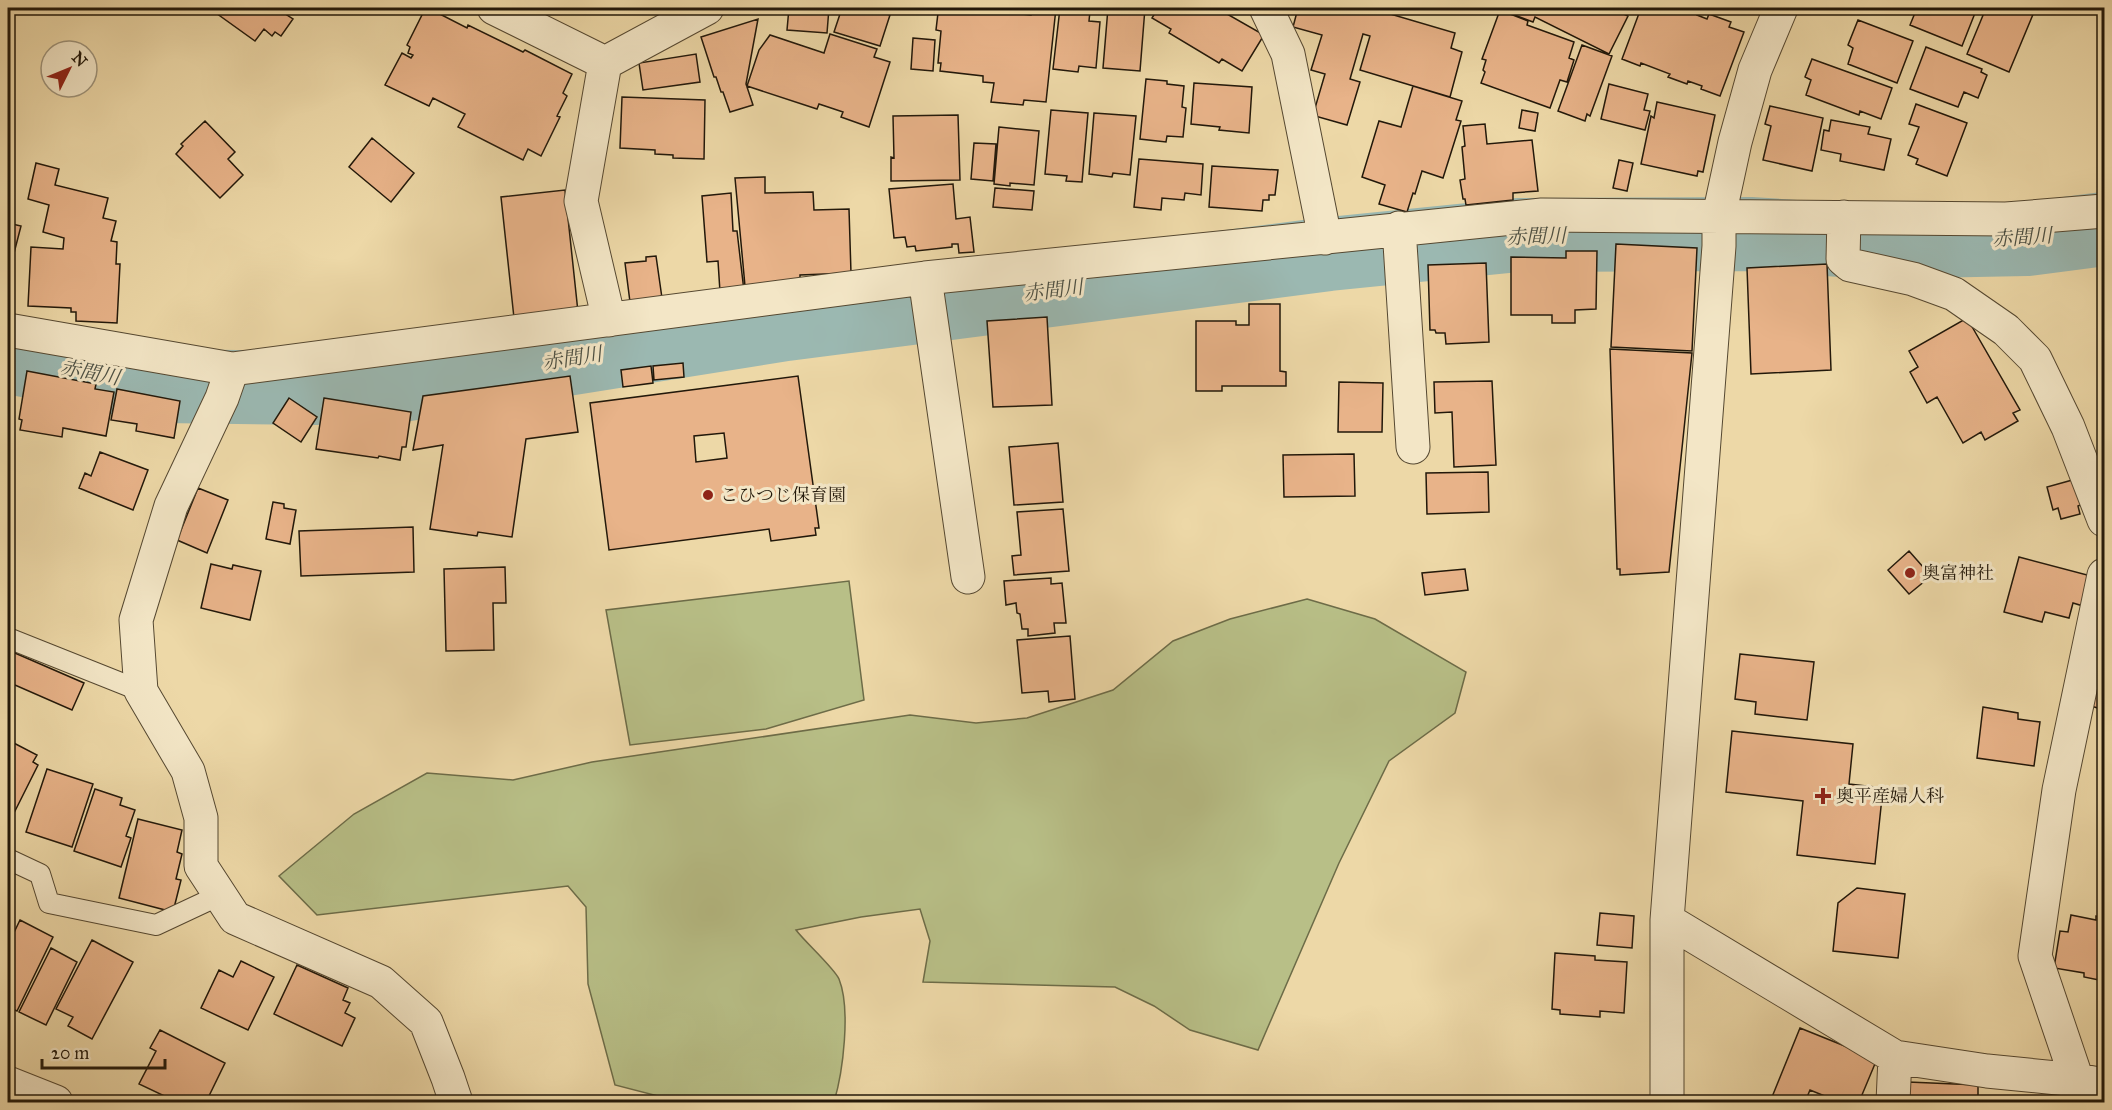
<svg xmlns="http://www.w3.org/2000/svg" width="2112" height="1110" font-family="'IM FELL Great Primer','Noto Serif JP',serif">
	<rect width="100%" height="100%" fill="#edd8a7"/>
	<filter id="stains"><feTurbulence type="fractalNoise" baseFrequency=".00333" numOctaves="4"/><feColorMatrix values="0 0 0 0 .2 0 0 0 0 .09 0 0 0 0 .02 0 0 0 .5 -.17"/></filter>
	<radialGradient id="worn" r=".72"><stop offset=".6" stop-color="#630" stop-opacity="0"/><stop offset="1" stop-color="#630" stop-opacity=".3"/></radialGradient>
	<path fill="#b8bf87" stroke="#6d6c48" stroke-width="1.5" d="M 849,581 L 864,700 L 766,729 L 630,745 L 606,610 Z
		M 1307,599 L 1375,619 L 1466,672 L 1455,713 L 1389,761 L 1339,863 L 1258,1050 L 1190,1030 L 1154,1006 L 1115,987 L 923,982 L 930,941 L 920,909 L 861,917 L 796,930 C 805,942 834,968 839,979 C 851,1009 843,1072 834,1102 L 681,1102 L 615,1085 L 588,984 L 586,907 L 568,886 L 317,915 L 279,876 L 354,814 L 427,773 L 513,780 L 592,762 L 910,715 L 976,723 L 1027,718 L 1113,690 L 1173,641 L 1230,619 Z"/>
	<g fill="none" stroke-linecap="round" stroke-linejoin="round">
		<path stroke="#9bb8b1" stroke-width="74" d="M 8,357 L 162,386 L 314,388 L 396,386 L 786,324 L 1329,254 L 1518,235 L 1750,234 L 1873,242 L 2027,239 L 2104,229"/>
	</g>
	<path fill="#e8b389" stroke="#22180a" stroke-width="1.5" fill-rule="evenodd" d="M 209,8 L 292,8 L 287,15 L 293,19 L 281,36 L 275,32 L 272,36 L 264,29 L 255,41 Z
		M 349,8 L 371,8 L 369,14 Z
		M 789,8 L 829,8 L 827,33 L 787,30 Z
		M 842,8 L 867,8 L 890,15 L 880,46 L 834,32 Z
		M 944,8 L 964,8 L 1031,15 L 1032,8 L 1056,8 L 1046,102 L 1024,100 L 1023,105 L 991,102 L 994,83 L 983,82 L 983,76 L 940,71 L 941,63 L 938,63 L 941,31 L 936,30 L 938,13 L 943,14 Z
		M 1001,8 L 1024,8 L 1023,12 L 1001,9 Z
		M 1060,8 L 1090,11 L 1089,21 L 1100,22 L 1096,68 L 1079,66 L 1078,72 L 1053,69 Z
		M 1108,8 L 1145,8 L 1140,71 L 1103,68 Z
		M 1158,8 L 1224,8 L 1229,11 L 1227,14 L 1264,35 L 1242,71 L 1222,59 L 1219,63 L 1169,33 L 1171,29 L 1152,18 Z
		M 1298,8 L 1370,8 L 1455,33 L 1451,48 L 1462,52 L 1450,97 L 1360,70 L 1370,36 L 1363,34 L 1350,79 L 1360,82 L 1347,125 L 1315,116 L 1315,108 L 1325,74 L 1311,70 L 1322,35 L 1293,27 Z
		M 1502,8 L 1611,8 L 1628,16 L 1609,54 L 1535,17 L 1533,22 L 1501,10 Z
		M 1641,8 L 1691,8 L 1699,11 L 1697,15 L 1707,19 L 1709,14 L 1731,22 L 1729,27 L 1744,32 L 1720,96 L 1701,89 L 1702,86 L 1688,81 L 1687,84 L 1668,77 L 1670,74 L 1641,63 L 1640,66 L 1622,59 Z
		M 1917,8 L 1977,8 L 1962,46 L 1910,25 Z
		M 1986,8 L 2023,8 L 2034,12 L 2009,72 L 1967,54 Z
		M 430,9 L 467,28 L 468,25 L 523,52 L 525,50 L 572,74 L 563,93 L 567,96 L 557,116 L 560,117 L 541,156 L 528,149 L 523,160 L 458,127 L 465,114 L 433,98 L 429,106 L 385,85 L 402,53 L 411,58 L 413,55 L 408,53 L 410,47 L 407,45 L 423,13 L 426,14 Z
		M 1500,10 L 1528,21 L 1527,25 L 1574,42 L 1569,58 L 1574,60 L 1567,82 L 1560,80 L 1550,108 L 1481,83 L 1485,72 L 1483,70 L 1486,60 L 1482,59 Z
		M 758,19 L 746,84 L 753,105 L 730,112 L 723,92 L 721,92 L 716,77 L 714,77 L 701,37 Z
		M 1858,20 L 1913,41 L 1897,83 L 1848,64 L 1853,48 L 1848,45 Z
		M 830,34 L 877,49 L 874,57 L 890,62 L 869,127 L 841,117 L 843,112 L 819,104 L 817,109 L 747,86 L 759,50 L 770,35 L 824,53 Z
		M 913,38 L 935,40 L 933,71 L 911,69 Z
		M 1582,45 L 1612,56 L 1590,116 L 1587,114 L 1585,121 L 1558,111 Z
		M 1926,47 L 1982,69 L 1981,72 L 1987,75 L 1978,98 L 1964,92 L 1958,107 L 1910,89 Z
		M 696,54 L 700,82 L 643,90 L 639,63 Z
		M 1812,59 L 1892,88 L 1881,119 L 1860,111 L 1859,115 L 1806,95 L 1811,80 L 1805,77 Z
		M 1146,79 L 1167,81 L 1167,84 L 1184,86 L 1182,107 L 1186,108 L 1183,137 L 1167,136 L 1166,142 L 1140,139 Z
		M 1194,83 L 1252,87 L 1249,133 L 1219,130 L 1220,127 L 1191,124 Z
		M 1609,84 L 1648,94 L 1644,110 L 1650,111 L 1645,130 L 1601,119 Z
		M 1413,86 L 1462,101 L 1456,120 L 1461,121 L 1443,178 L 1422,171 L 1415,194 L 1413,193 L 1407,212 L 1379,204 L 1385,185 L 1362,177 L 1379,121 L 1401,127 Z
		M 622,97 L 705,100 L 704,159 L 673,158 L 673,155 L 655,154 L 655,150 L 620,148 Z
		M 1657,102 L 1715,115 L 1703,172 L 1698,171 L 1697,176 L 1641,164 L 1651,116 L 1654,118 Z
		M 1916,104 L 1967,123 L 1947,176 L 1916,164 L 1918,159 L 1908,155 L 1919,127 L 1909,124 Z
		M 1770,106 L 1823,118 L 1812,171 L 1763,160 L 1771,126 L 1765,124 Z
		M 1051,110 L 1088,113 L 1082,182 L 1066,181 L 1067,176 L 1045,174 Z
		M 1522,110 L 1538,113 L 1535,131 L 1519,128 Z
		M 1094,113 L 1136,116 L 1130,175 L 1113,173 L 1112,177 L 1089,174 Z
		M 958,115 L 960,180 L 891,181 L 891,157 L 894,158 L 893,116 Z
		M 1831,120 L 1870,127 L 1868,134 L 1891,139 L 1884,170 L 1840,161 L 1841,154 L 1821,150 L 1824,130 L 1829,131 Z
		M 205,121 L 235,152 L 228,159 L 243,175 L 220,198 L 176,154 L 183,146 L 181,144 Z
		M 1485,124 L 1487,144 L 1532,140 L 1538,191 L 1513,193 L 1513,200 L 1466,205 L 1465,199 L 1463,199 L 1460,180 L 1465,179 L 1462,147 L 1465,146 L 1463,126 Z
		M 999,127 L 1039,131 L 1034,185 L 1010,183 L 1010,186 L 994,184 Z
		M 372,138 L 414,173 L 391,202 L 349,167 Z
		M 974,143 L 996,144 L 993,181 L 971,179 Z
		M 1139,159 L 1203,164 L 1201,195 L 1185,193 L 1184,200 L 1162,198 L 1161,210 L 1134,207 Z
		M 1619,160 L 1633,163 L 1627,191 L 1613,188 Z
		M 36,163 L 59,169 L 55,185 L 108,198 L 103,218 L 116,221 L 111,241 L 117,242 L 116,264 L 120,264 L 117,323 L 76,321 L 76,312 L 71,312 L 71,308 L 28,306 L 31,247 L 63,249 L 64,238 L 43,232 L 49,205 L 28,199 Z
		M 1212,166 L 1278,170 L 1275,195 L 1269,195 L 1269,200 L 1263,200 L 1262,211 L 1209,207 Z
		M 765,177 L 765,193 L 813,192 L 814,210 L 849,209 L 851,273 L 800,275 L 800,280 L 745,286 L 735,178 Z
		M 953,184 L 956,219 L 970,217 L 974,252 L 959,253 L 958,244 L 952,244 L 952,247 L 916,251 L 915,246 L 907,247 L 905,237 L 894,238 L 889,189 Z
		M 995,188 L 1034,191 L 1032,210 L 993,207 Z
		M 565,190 L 578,312 L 514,318 L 501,197 Z
		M 731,193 L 733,231 L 737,231 L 744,291 L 720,292 L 718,261 L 707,262 L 702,196 Z
		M 8,223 L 21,226 L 13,257 L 8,256 L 8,260 Z
		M 1616,244 L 1697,248 L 1692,351 L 1611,347 Z
		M 1566,251 L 1597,251 L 1596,309 L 1575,310 L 1575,323 L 1552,323 L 1552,315 L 1511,315 L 1511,257 L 1566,258 Z
		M 656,256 L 662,298 L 630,302 L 625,263 L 646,261 L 646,257 Z
		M 1486,263 L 1489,342 L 1446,344 L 1445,333 L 1436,333 L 1435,330 L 1430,330 L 1428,265 Z
		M 1827,264 L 1831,370 L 1751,374 L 1747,268 Z
		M 1249,304 L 1280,304 L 1280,371 L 1286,372 L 1286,386 L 1222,386 L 1222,391 L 1196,391 L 1196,321 L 1236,321 L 1236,325 L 1249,325 Z
		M 1047,317 L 1052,405 L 993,407 L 987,321 Z
		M 1967,318 L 2020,410 L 2013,413 L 2018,421 L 1985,440 L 1981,432 L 1963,443 L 1937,397 L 1927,403 L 1910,372 L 1918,367 L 1909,351 Z
		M 1610,349 L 1692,353 L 1669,572 L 1620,575 L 1620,569 L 1617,569 Z
		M 683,363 L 684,377 L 654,380 L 653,366 Z
		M 651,366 L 653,383 L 623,387 L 621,370 Z
		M 27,371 L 96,384 L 95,389 L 114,392 L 106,436 L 63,428 L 62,437 L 20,430 L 22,420 L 19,419 Z
		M 570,376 L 578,432 L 526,439 L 512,537 L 478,532 L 477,536 L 430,529 L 443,445 L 413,450 L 423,396 Z
		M 798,376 L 819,528 L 815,528 L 816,535 L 771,541 L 769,529 L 609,550 L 590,403 ZM 724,433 L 727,458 L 696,462 L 694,436 Z
		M 1492,381 L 1496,465 L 1454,467 L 1452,412 L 1435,413 L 1434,382 Z
		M 1339,382 L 1383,383 L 1382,432 L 1338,432 Z
		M 117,389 L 180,401 L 174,438 L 136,431 L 137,424 L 111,420 Z
		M 289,398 L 317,417 L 301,442 L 273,423 Z
		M 324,398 L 411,412 L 406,447 L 402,447 L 400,460 L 379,456 L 378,458 L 316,449 Z
		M 1058,443 L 1063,502 L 1014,505 L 1009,447 Z
		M 100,452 L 148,470 L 133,510 L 79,488 L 85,473 L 91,476 Z
		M 1354,454 L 1355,496 L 1284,497 L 1283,455 Z
		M 1488,472 L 1489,512 L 1427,514 L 1426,473 Z
		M 2076,479 L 2083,504 L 2078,506 L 2080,514 L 2061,519 L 2058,508 L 2053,510 L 2047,487 Z
		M 198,488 L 228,500 L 207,553 L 177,540 Z
		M 273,502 L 284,504 L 284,508 L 296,510 L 290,544 L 266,539 Z
		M 1063,509 L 1069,571 L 1014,575 L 1012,556 L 1021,555 L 1017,512 Z
		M 413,527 L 414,572 L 301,576 L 299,531 Z
		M 1909,551 L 1931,576 L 1909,594 L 1888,570 Z
		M 2019,557 L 2091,576 L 2083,606 L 2073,603 L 2069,618 L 2045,612 L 2042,622 L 2004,612 Z
		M 211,564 L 232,569 L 233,565 L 261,571 L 250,620 L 201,608 Z
		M 505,567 L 506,603 L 493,603 L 494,650 L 446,651 L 444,569 Z
		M 1465,569 L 1468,590 L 1425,595 L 1422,573 Z
		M 1051,578 L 1051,584 L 1062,583 L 1066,623 L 1054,623 L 1055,633 L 1028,636 L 1028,629 L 1022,629 L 1020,614 L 1017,613 L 1016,603 L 1006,605 L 1004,581 Z
		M 1070,636 L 1075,699 L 1049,702 L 1048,691 L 1022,693 L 1017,640 Z
		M 8,650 L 84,683 L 72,710 L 8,682 Z
		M 1740,654 L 1814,662 L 1807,720 L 1755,714 L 1756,702 L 1735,699 Z
		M 2104,667 L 2104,710 L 2091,706 Z
		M 1983,707 L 2018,713 L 2018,719 L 2040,722 L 2034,766 L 1977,758 Z
		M 1732,731 L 1853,744 L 1849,784 L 1883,788 L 1875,864 L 1797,855 L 1803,801 L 1726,792 Z
		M 8,740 L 37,755 L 33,762 L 38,765 L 8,825 Z
		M 47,769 L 93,784 L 72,847 L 26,832 Z
		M 95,789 L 122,798 L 120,805 L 135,810 L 126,836 L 131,838 L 121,867 L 74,851 Z
		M 138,819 L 182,830 L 177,852 L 182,854 L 176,879 L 181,880 L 173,912 L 119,898 Z
		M 1857,888 L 1905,894 L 1898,958 L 1833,951 L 1838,903 Z
		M 1600,913 L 1634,916 L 1632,948 L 1597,945 Z
		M 2071,915 L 2096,920 L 2096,916 L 2104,917 L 2104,981 L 2084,977 L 2084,973 L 2054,968 L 2060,931 L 2068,932 Z
		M 20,920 L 53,937 L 17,1011 L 8,1007 L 8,945 Z
		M 92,940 L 133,962 L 92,1039 L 68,1026 L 73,1017 L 56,1009 Z
		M 51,948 L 77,962 L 46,1025 L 19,1012 Z
		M 1555,953 L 1595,956 L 1595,960 L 1627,962 L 1624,1013 L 1600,1011 L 1600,1017 L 1560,1014 L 1560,1010 L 1552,1009 Z
		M 241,961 L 274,977 L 248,1030 L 201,1008 L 219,970 L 233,977 Z
		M 297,965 L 348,988 L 343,1000 L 350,1003 L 345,1013 L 355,1018 L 342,1046 L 274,1014 Z
		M 1800,1028 L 1877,1059 L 1859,1102 L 1853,1102 L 1839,1096 L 1837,1101 L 1810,1090 L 1805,1102 L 1786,1102 L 1772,1097 Z
		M 160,1030 L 225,1063 L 206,1102 L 177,1102 L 139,1084 L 156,1051 L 150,1048 Z
		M 1908,1082 L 1978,1085 L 1978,1102 L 1907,1102 Z"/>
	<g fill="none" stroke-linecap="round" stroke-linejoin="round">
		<defs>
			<path id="lane" d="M 8,638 L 141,691
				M 8,859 L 40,874 L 49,903 L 156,925 L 220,895"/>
			<path id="street" d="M 494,8 L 605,63
				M 1266,8 L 1288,54 L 1325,238
				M 1844,217 L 1843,259 L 1850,265 L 1913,279 L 1954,294 L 2006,330 L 2035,359 L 2068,427 L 2104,520
				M 1399,228 L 1413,447
				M 925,278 L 968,577
				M 609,320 L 581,201 L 605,63 L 707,8
				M 8,330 L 232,369 L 925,278 L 1542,215 L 2006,219 L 2104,211
				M 232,369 L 222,398 L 171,506 L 136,620 L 141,691 L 188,771 L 201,818 L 201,866 L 235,918 L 381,982 L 426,1022 L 448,1078 L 456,1102
				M 1667,920 L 1895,1057
				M 2077,1080 L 2035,956 L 2059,790 L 2104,575
				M 8,1083 L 56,1102
				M 1667,1102 L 1667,920 L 1719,246 L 1719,216 L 1735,142 L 1755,70 L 1781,8
				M 1893,1102 L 1895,1057 L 1987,1071 L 2077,1080 L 2104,1085"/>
		</defs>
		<use href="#lane" stroke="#554831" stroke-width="22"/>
		<use href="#street" stroke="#554831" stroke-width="35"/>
		<use href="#lane" stroke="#f3e6c6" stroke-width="20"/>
		<use href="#street" stroke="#f3e6c6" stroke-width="33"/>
	</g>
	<g fill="#8f2418" stroke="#f3e6c6" stroke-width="2">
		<circle cx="708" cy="495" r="6"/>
		<circle cx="1910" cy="573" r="6"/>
		<path d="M1820 787h6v6h6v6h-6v6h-6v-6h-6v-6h6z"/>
	</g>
	<g text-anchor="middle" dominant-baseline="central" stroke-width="6" stroke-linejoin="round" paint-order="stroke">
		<g font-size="18" fill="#22180a" stroke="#f3e6c6" text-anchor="start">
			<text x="720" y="495">こひつじ保育園</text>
			<text x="1922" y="573">奥富神社</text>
			<text x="1836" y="796">奥平産婦人科</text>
		</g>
		<g font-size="20" font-style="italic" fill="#4c5044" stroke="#f3e6c6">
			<text transform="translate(1536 236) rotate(-2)">赤間川</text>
			<text transform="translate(2022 237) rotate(-4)">赤間川</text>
			<text transform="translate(1053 290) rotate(-7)">赤間川</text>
			<text transform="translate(572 358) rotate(-9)">赤間川</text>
			<text transform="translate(90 372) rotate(11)">赤間川</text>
		</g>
	</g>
	<rect width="2112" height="1110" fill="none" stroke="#edd8a7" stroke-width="30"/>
	<rect x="9" y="9" width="2094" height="1092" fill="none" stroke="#22180a" stroke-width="3"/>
	<rect x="15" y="15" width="2082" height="1080" fill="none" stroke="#22180a" stroke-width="1.5"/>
	<g transform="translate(69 69) rotate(47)"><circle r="28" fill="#f3e6c6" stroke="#9f947b" stroke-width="1.5"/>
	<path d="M0-4.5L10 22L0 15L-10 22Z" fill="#8f2418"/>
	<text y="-9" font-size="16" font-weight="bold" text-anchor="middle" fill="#22180a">N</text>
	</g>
	<path d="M42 1059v9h123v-9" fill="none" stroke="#22180a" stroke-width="3"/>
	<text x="51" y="1059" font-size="18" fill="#22180a" stroke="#f3e6c6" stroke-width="4.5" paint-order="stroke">20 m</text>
	<rect width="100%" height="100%" filter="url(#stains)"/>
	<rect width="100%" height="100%" fill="url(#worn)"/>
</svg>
